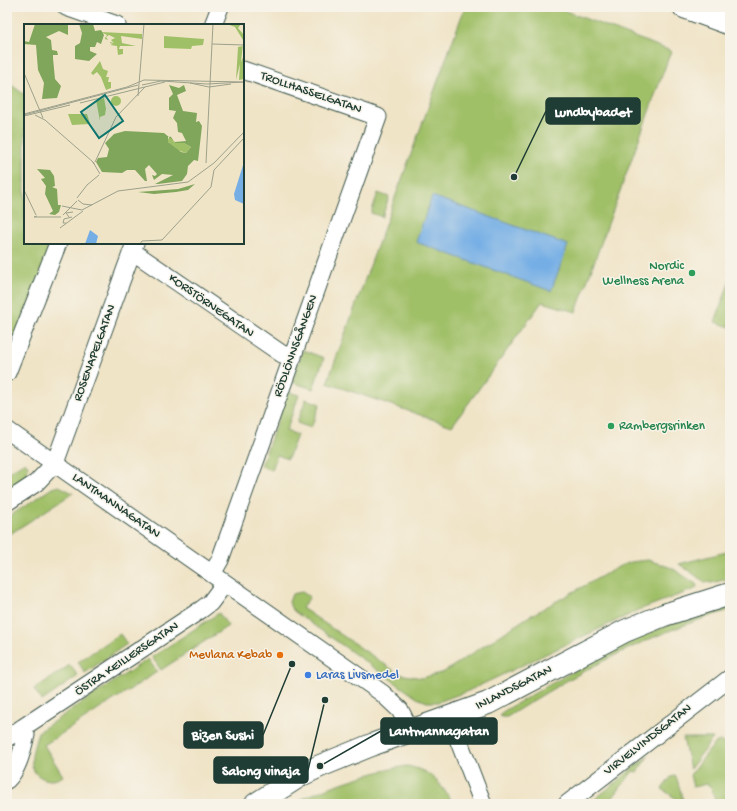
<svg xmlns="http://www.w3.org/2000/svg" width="737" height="811" font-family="'Gochi Hand',sans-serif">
	<rect width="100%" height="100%" fill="#f7f3e8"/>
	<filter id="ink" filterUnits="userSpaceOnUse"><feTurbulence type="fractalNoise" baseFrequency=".025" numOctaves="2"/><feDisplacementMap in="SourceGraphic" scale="8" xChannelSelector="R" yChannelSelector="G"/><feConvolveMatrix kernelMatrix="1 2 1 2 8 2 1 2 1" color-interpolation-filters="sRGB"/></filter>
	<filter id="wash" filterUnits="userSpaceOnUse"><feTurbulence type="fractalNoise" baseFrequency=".012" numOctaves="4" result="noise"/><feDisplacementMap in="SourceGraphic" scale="16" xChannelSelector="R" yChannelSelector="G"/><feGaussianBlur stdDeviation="0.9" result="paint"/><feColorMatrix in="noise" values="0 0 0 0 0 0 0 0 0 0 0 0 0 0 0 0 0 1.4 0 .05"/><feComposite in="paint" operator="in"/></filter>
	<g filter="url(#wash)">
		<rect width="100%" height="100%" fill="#f0e4c7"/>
		<path fill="#a0c068" stroke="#607e4e" d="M 465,7 L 555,7 L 671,51 L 576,312 L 542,302 L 452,426 L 327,383 Z
			M 7,82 L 25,95 L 25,243 L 65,243 L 7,392 Z
			M 378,193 L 389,197 L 382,217 L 371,213 Z
			M 730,280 L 730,327 L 715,322 Z
			M 303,350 L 324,358 L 313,389 L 292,382 Z
			M 288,392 L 299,395 L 286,431 L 297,435 L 288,459 L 277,455 L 272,470 L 261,466 Z
			M 306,399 L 320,404 L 311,428 L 297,423 Z
			M 25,462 L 28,466 L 27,477 L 7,491 L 7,473 Z
			M 59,486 L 73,493 L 7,536 L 7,518 L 52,488 Z
			M 730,551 L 730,578 L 712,583 L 705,582 L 679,564 Z
			M 648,560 L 672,568 L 696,584 L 697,587 L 695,589 L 641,609 L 468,691 L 438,702 L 427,702 L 417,698 L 295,612 L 291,608 L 289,602 L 292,594 L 302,592 L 310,597 L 302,608 L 399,674 L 422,678 L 444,672 L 528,617 L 620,566 L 630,562 Z
			M 730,605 L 730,610 C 650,633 577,672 507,717 L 501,717 L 500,714 L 504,711 C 557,680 609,650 666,626 C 687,618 709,611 730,605 Z
			M 219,613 L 228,626 L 161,670 L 152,657 Z
			M 120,634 L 127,644 L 85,673 L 78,662 Z
			M 148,659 L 157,672 L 44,745 L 63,776 C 57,780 52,781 45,779 C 23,772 34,748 38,732 Z
			M 70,665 L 78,676 L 42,701 L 34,689 Z
			M 683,738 L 713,738 L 690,769 Z
			M 720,741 L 730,748 L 730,804 L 716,804 L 711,787 L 707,784 L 693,787 L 690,775 L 715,743 Z
			M 649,755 L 637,772 L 633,771 L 608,804 L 589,804 Z
			M 407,766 C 433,771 440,784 454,804 L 294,804 C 319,788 378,770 407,766 Z
			M 675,776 L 677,779 L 684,804 L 676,804 L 678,800 L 662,789 L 671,777 Z"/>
		<path fill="#75aee5" stroke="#4a768c" d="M 432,196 L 568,245 L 551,291 L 416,242 Z"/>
	</g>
	<g filter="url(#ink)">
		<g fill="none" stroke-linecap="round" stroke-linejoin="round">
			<defs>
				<path id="minor" d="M 66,7 L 117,25
					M 213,25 L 220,7
					M 132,251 L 282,354 L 293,357
					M 7,373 L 58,243
					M 7,430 L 382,693 L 400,710 L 410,730
					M 7,502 L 36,483 L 55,463 L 135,243
					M 212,574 L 220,560 L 378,117 L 243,70
					M 450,718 L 483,804
					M 7,738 L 202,609 L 210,603 L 225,583
					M 7,780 C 19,768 22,750 26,735 L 22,728
					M 567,804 L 730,678"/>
				<path id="tertiary" d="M 256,804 L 301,775 L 320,766 L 374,744 L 488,703 L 625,631 L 664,615 L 730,594"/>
				<path id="secondary" d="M 684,7 L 730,24"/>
			</defs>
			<use href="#minor" stroke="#3e564a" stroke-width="19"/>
			<use href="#tertiary" stroke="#3e564a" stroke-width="24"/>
			<use href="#secondary" stroke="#3e564a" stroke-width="24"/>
			<use href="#minor" stroke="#fff" stroke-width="17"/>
			<use href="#tertiary" stroke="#fff" stroke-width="22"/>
			<use href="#secondary" stroke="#fff" stroke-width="22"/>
		</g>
	</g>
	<g fill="#2e9e5b" stroke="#f7f3e8" stroke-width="1.5">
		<circle cx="692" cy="273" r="4"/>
		<circle cx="611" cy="426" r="4"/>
	</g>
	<circle fill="#e8710a" stroke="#f7f3e8" stroke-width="1.5" cx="280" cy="655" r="4"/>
	<circle fill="#3f7fe0" stroke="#f7f3e8" stroke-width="1.5" cx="308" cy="675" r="4"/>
	<g text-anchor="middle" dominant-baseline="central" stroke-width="3" stroke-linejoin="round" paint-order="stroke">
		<g font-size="13" fill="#1f3d34" stroke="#f7f3e8">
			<text transform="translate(311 93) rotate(19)">TROLLHASSELGATAN</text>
			<text transform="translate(211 306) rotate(35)">KORSTÖRNEGATAN</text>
			<text transform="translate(296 346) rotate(-70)">RÖDLÖNNSGÅNGEN</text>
			<text transform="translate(95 353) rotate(-70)">ROSENAPELGATAN</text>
			<text transform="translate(116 506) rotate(35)">LANTMANNAGATAN</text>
			<text transform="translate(127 659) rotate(-34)">ÖSTRA KEILLERSGATAN</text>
			<text transform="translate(514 688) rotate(-27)">INLANDSGATAN</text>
			<text transform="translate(648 740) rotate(-38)">VIRVELVINDSGATAN</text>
		</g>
		<g font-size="13" fill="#27864d" stroke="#f7f3e8" text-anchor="end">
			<text x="684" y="266">Nordic<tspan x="684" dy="15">Wellness Arena</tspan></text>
			<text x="619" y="426" text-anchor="start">Rambergsrinken</text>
		</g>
		<g font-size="13" fill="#c56008" stroke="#f7f3e8" text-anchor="end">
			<text x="272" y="655">Mevlana Kebab</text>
		</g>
		<g font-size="13" fill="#366cbe" stroke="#f7f3e8" text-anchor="start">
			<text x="316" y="675">Laras Livsmedel</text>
		</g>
	</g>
	<g transform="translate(24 24)">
		<rect width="220" height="220" fill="#f0e4c7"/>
		<path d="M 203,0 L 217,0 L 214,4 L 220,11 L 217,38 L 220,31 L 220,55 L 215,56 L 216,40 L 212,56 L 214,23 L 219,22 L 219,16 L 211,3 ZM 77,8 L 118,10 L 118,15 L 97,12 L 98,19 L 112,22 L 96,22 L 95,25 L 99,25 L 99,30 L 94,31 L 93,22 L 86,21 L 89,20 L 86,19 L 86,18 L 90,19 L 87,16 L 91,14 L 85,11 L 82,13 L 84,16 L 81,15 L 81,14 L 83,11 ZM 140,12 L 180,15 L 179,21 L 168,22 L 167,25 L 140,24 ZM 76,37 L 79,45 L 84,47 L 82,53 L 85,53 L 84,58 L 87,58 L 87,64 L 82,66 L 77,53 L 73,48 L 69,51 L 67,49 ZM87 77a5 5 0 1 1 10 0a5 5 0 1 1-10 0ZM 80,74 L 82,85 L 81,91 L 76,93 L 76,97 L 72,76 ZM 44,90 L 63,90 L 66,100 L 48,101 ZM 146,112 L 151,119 L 160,119 L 167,123 L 162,129 L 153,126 L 143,117 Z" fill="#a0c068"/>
		<path d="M 11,0 L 44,0 L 44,11 L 35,7 L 22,13 L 27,16 L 28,26 L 33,27 L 34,31 L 29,31 L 29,34 L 31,55 L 37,62 L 33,74 L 18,75 L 20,59 L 14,46 L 12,21 L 0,20 L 0,17 L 5,18 ZM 55,0 L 69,0 L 71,7 L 77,6 L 80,11 L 77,20 L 73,18 L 71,23 L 66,23 L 66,27 L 73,30 L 65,37 L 51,35 L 51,22 L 56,19 L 58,9 ZM 145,61 L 155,64 L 160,61 L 162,67 L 153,71 L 159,87 L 173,89 L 172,98 L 175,97 L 178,102 L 174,137 L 170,136 L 164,142 L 163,150 L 158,157 L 134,160 L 124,160 L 131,160 L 149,151 L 138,150 L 130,156 L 128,151 L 131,152 L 133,150 L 125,141 L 121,145 L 123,157 L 121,157 L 111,146 L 103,146 L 98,149 L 78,148 L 72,138 L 74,134 L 83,133 L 85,125 L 81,119 L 90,110 L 101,107 L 140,109 L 151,118 L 162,117 L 158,109 L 154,108 L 153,99 L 149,94 L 152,87 L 145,86 L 145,74 L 149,70 ZM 144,113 L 147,113 L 151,119 L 160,119 L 167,123 L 162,129 L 157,128 L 144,118 ZM 13,145 L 26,146 L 30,152 L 31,162 L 28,163 L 33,165 L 34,181 L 37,181 L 35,188 L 31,191 L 25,190 L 29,187 L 21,170 L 22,162 L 17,155 L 21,154 ZM 171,160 L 164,166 L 152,168 L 130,170 L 114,168 L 154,165 Z" fill="#80a65c" fill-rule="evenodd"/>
		<path d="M 220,138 L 220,180 L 211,176 L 210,170 ZM 66,206 L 74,212 L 72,220 L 61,220 Z" fill="#75aee5"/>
		<path fill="none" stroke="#9ca18c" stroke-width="1" d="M 188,20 L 220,21M 0,49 L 19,94M 166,59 L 185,63 L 207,60M 118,61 L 137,57 L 183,60 L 220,58M 114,72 L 120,0M 56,79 L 141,58M 0,90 L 103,63 L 120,56 L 220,58M 0,91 L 114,61M 11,91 L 21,96 L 69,138M 0,92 L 46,81M 71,138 L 92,93 L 121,63M 182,139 L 189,0M 70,140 L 69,138 L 76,150M 0,166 L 12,191M 53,174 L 63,161 L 75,151M 54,176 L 59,180 L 68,181M 38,182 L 58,186 L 94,167 L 164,158 L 190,139 L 220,108M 39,191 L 53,177M 13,192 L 10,193 L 37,193M 45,193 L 42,189 L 49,188M 42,199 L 39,199 L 40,195 L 48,193M 36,204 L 59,187M 116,220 L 118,217 L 138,216 L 187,163 L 190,146 L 220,114"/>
		<path fill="#0f766e" fill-opacity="0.15" stroke="#0f766e" stroke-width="2" d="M 81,71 L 99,97 L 75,114 L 57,88 Z"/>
		<rect width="220" height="220" fill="none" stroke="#1f3d34" stroke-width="2"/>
	</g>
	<path fill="none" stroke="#1f3d34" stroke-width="1.5" d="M514 177L546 111M320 766L381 731M292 664L263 735M325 700L308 770"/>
	<g fill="#1f3d34" stroke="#f7f3e8" stroke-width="1.5">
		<circle cx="514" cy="177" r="4"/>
		<circle cx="320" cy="766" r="4"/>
		<circle cx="292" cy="664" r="4"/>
		<circle cx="325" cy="700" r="4"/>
	</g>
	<g fill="#1f3d34" stroke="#1f3d34" stroke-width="1.5">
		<rect x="546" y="98" width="94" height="26" rx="4"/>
		<rect x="381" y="718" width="116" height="26" rx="4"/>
		<rect x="184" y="722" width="79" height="26" rx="4"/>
		<rect x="214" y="757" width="94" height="26" rx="4"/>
	</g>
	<g font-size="14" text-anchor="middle" font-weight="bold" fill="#fff">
		<text x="593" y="116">Lundbybadet</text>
		<text x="439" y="735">Lantmannagatan</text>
		<text x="223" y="739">Bizen Sushi</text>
		<text x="261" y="775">Salong vinaja</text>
	</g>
	<rect width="737" height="811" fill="none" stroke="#f7f3e8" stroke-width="24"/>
</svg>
